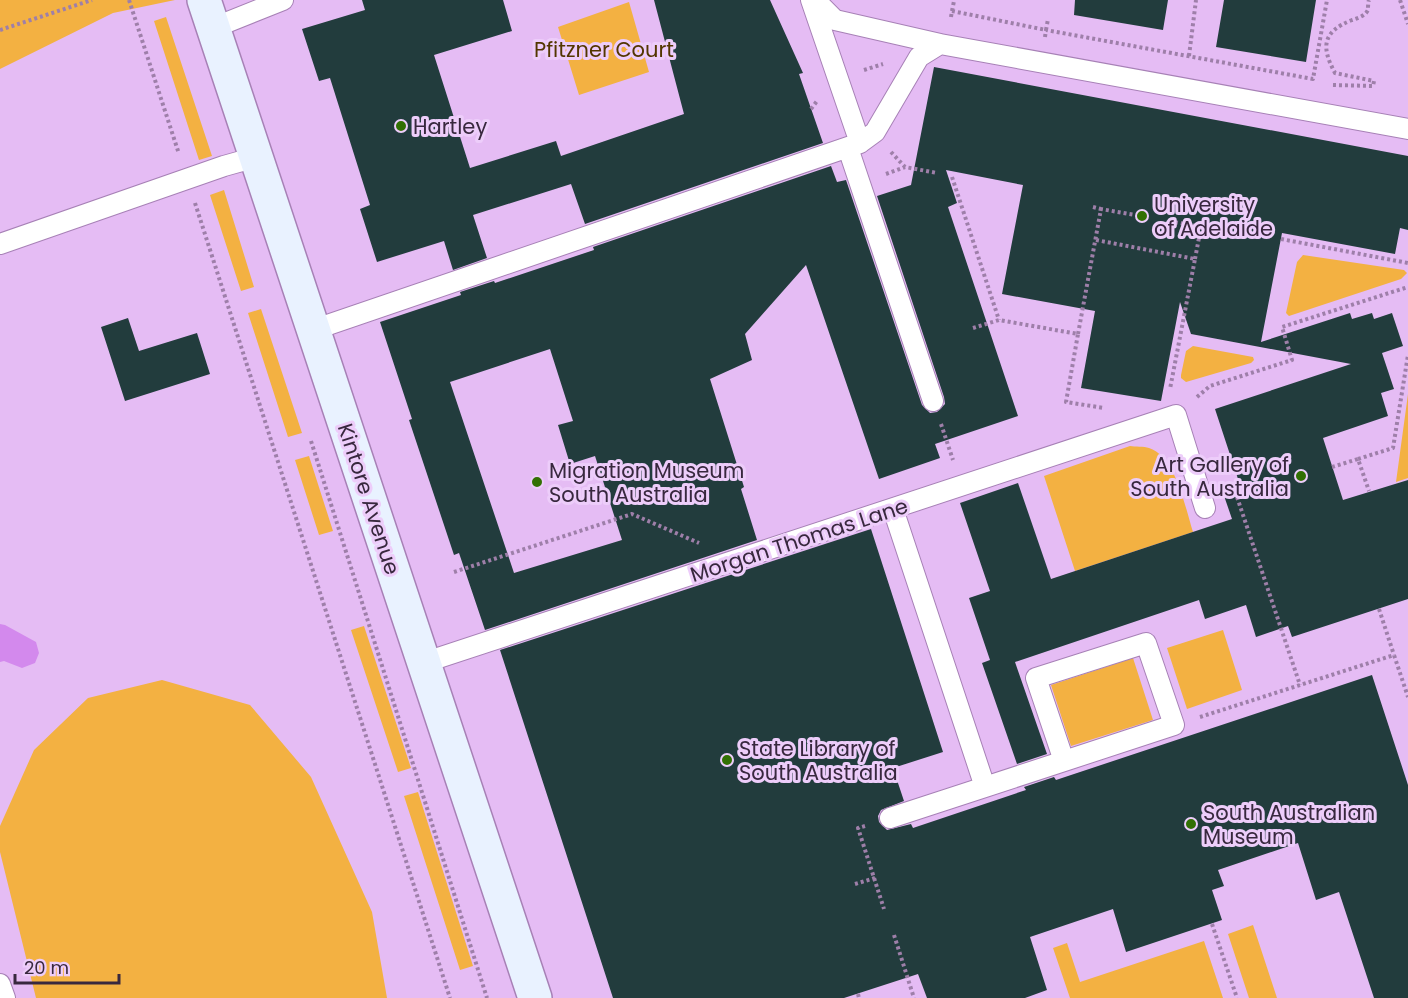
<svg xmlns="http://www.w3.org/2000/svg" width="1408" height="998" font-family="Poppins,sans-serif">
	<rect width="100%" height="100%" fill="#e5bcf4"/>
	<path fill="#f3b142" d="M 0,0 L 175,0 L 113,13 L 0,69 Z
		M 629,2 L 649,72 L 579,95 L 558,27 Z
		M 166,17 L 212,156 L 199,160 L 154,21 Z
		M 224,190 L 254,287 L 241,291 L 210,195 Z
		M 1303,255 L 1404,270 L 1407,273 L 1401,279 L 1289,316 L 1286,313 L 1297,262 Z
		M 261,309 L 302,433 L 288,437 L 248,313 Z
		M 1193,346 L 1253,357 L 1254,360 L 1251,363 L 1186,382 L 1181,378 L 1181,375 L 1186,351 Z
		M 1408,394 L 1408,478 L 1396,482 Z
		M 1130,446 C 1135,447 1144,446 1149,448 C 1176,457 1185,507 1193,532 L 1075,571 L 1044,476 Z
		M 309,456 L 333,531 L 319,535 L 295,460 Z
		M 364,626 L 411,768 L 398,772 L 351,630 Z
		M 1223,630 L 1242,690 L 1187,709 L 1167,648 Z
		M 1133,658 L 1153,720 L 1071,746 L 1051,685 Z
		M 162,680 L 250,705 L 311,777 L 372,912 L 387,998 L 36,998 L 0,852 L 0,826 L 34,750 L 88,698 Z
		M 418,792 L 473,966 L 460,970 L 404,796 Z
		M 1253,925 L 1277,998 L 1249,998 L 1228,934 Z
		M 1204,941 L 1223,998 L 1070,998 L 1053,948 L 1067,943 L 1080,982 Z"/>
	<path fill="#d389ed" d="M 0,624 L 5,625 L 36,642 L 39,653 L 35,663 L 22,668 L 4,661 L 0,662 Z"/>
	<path fill="#223c3d" fill-rule="evenodd" d="M 362,0 L 503,0 L 512,31 L 434,55 L 470,168 L 556,141 L 561,156 L 684,114 L 654,0 L 770,0 L 803,73 L 799,74 L 823,143 L 585,224 L 571,184 L 473,215 L 487,258 L 453,270 L 444,241 L 377,262 L 360,209 L 370,205 L 330,78 L 319,81 L 302,29 L 365,10 Z
		M 1075,0 L 1168,0 L 1163,30 L 1074,15 Z
		M 1224,0 L 1316,0 L 1306,62 L 1216,47 Z
		M 934,67 L 1408,156 L 1408,230 L 1400,228 L 1395,254 L 1282,233 L 1261,342 L 1350,313 L 1352,319 L 1372,313 L 1374,319 L 1392,313 L 1403,346 L 1382,353 L 1394,389 L 1381,393 L 1388,416 L 1323,438 L 1343,500 L 1408,480 L 1408,599 L 1292,637 L 1288,626 L 1256,637 L 1246,605 L 1205,619 L 1199,600 L 1015,662 L 1047,754 L 1017,764 L 982,663 L 990,660 L 969,598 L 990,591 L 960,503 L 1018,483 L 1051,579 L 1232,519 L 1221,487 L 1239,482 L 1215,409 L 1351,364 L 1191,334 L 1180,302 L 1161,401 L 1081,388 L 1095,311 L 1002,294 L 1023,185 L 946,170 L 957,203 L 948,207 L 1018,416 L 935,444 L 940,458 L 879,479 L 806,265 L 745,334 L 752,360 L 710,379 L 744,487 L 741,489 L 757,540 L 485,630 L 459,553 L 454,555 L 409,420 L 412,419 L 380,322 L 461,295 L 460,292 L 494,281 L 495,283 L 594,250 L 593,247 L 831,166 L 837,182 L 846,180 L 922,405 L 930,413 L 937,412 L 945,404 L 944,397 L 877,196 L 911,185 ZM 550,349 L 573,421 L 558,425 L 570,464 L 595,456 L 622,540 L 514,573 L 450,382 Z
		M 128,318 L 139,351 L 197,333 L 210,374 L 125,401 L 101,327 Z
		M 871,529 L 943,752 L 893,768 L 904,801 L 881,810 L 878,816 L 879,822 L 887,830 L 911,824 L 913,828 L 1026,790 L 1024,787 L 1054,777 L 1056,780 L 1372,675 L 1408,785 L 1408,998 L 1374,998 L 1339,892 L 1316,900 L 1298,843 L 1218,870 L 1224,886 L 1212,890 L 1222,920 L 1126,952 L 1113,909 L 1030,937 L 1047,990 L 1025,998 L 927,998 L 918,974 L 844,998 L 613,998 L 500,650 Z"/>
	<g fill="none" stroke-linecap="round" stroke-linejoin="round">
		<defs>
			<path id="lane" d="M 815,0 L 835,20 L 940,44 L 1408,129
				M 213,28 L 283,0
				M 860,143 L 875,132 L 919,57 L 940,44
				M 848,148 L 933,401
				M 0,244 L 224,166 L 256,157
				M 313,330 L 860,143 L 811,0
				M 423,663 L 1176,415 L 1205,508
				M 985,787 L 1174,725 L 1146,643 L 1036,678 L 1064,761
				M 890,818 L 985,787 L 893,509
				M 0,984 L 5,998"/>
			<path id="secondary" d="M 204,0 L 535,998"/>
		</defs>
		<use href="#lane" stroke="#a781b6" stroke-width="22"/>
		<use href="#secondary" stroke="#a781b6" stroke-width="36"/>
		<path stroke="#9e7fa9" stroke-width="4" stroke-dasharray="3 3" stroke-linecap="butt" d="M 129,0 L 179,154
			M 1400,0 L 1408,24
			M 952,11 L 954,1
			M 951,17 L 952,11 L 1046,30 L 1048,19
			M 0,30 L 92,0
			M 1045,37 L 1046,30 L 1313,79 L 1327,0
			M 1189,56 L 1196,0
			M 864,70 L 883,64
			M 1333,85 L 1373,86 L 1374,81 L 1335,73 C 1321,47 1322,32 1352,20 C 1358,18 1365,16 1368,10 C 1368,8 1368,2 1369,0
			M 811,109 L 817,101
			M 891,152 L 905,167 L 937,173
			M 886,174 L 905,167
			M 952,177 L 999,320
			M 195,203 L 450,998
			M 1093,207 L 1101,209
			M 1169,221 L 1206,228
			M 1281,239 L 1408,263
			M 1096,240 L 1195,259 L 1170,389
			M 1195,259 L 1201,227
			M 973,328 L 999,320 L 1078,334 L 1066,402 L 1104,408
			M 1078,334 L 1101,209 L 1135,215
			M 1197,397 L 1210,386 L 1292,360 L 1282,327 L 1408,287
			M 941,424 L 953,460
			M 311,441 L 487,998
			M 1358,459 L 1393,448 L 1408,355
			M 1332,467 L 1358,459 L 1369,491
			M 1236,497 L 1270,487
			M 1237,497 L 1300,685
			M 454,572 L 632,514 L 699,543
			M 1379,609 L 1394,655
			M 1200,717 L 1394,655 L 1408,697
			M 865,826 L 858,828 L 884,909
			M 855,884 L 875,878
			M 1212,924 L 1237,998
			M 894,935 L 914,998
			M 858,994 L 859,998"/>
		<use href="#lane" stroke="#fff" stroke-width="20"/>
		<use href="#secondary" stroke="#e9f2ff" stroke-width="33"/>
	</g>
	<g fill="#327003" stroke="#edcdfa" stroke-width="2">
		<circle cx="401" cy="126" r="6"/>
		<circle cx="1142" cy="216" r="6"/>
		<circle cx="1301" cy="476" r="6"/>
		<circle cx="537" cy="482" r="6"/>
		<circle cx="727" cy="760" r="6"/>
		<circle cx="1191" cy="824" r="6"/>
	</g>
	<g text-anchor="middle" dominant-baseline="central" stroke-width="6" stroke-linejoin="round" paint-order="stroke">
		<g font-size="21" fill="#533600" stroke="#edcdfa">
			<text x="604" y="49">Pfitzner Court</text>
		</g>
		<g font-size="21" fill="#38283e" stroke="#edcdfa" text-anchor="start">
			<text x="413" y="126">Hartley</text>
			<text x="1154" y="204">University<tspan x="1154" dy="24">of Adelaide</tspan></text>
			<text x="1289" y="464" text-anchor="end">Art Gallery of<tspan x="1289" dy="24">South Australia</tspan></text>
			<text x="549" y="470">Migration Museum<tspan x="549" dy="24">South Australia</tspan></text>
			<text x="739" y="748">State Library of<tspan x="739" dy="24">South Australia</tspan></text>
			<text x="1203" y="812">South Australian<tspan x="1203" dy="24">Museum</tspan></text>
		</g>
		<g font-size="21" fill="#38283e" stroke="#edcdfa">
			<text transform="translate(369 499) rotate(72)">Kintore Avenue</text>
			<text transform="translate(799 540) rotate(-18)">Morgan Thomas Lane</text>
		</g>
	</g>
	<path d="M15 974v9h104v-9" fill="none" stroke="#38283e" stroke-width="3"/>
	<text x="24" y="974" font-size="18" fill="#38283e" stroke="#edcdfa" stroke-width="4.5" paint-order="stroke">20 m</text>
</svg>
